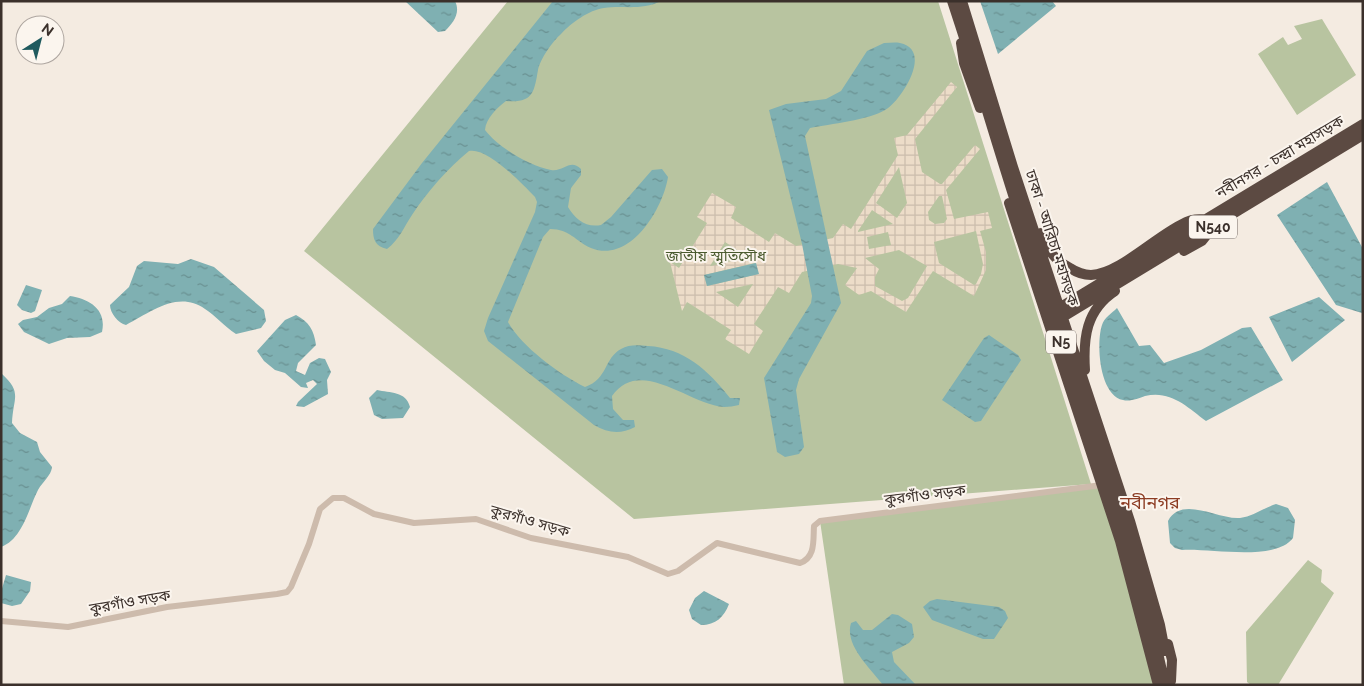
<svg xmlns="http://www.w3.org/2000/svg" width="1364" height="686" font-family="Raleway,'Noto Sans Bengali',sans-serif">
	<defs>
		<pattern id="plaza-grid" width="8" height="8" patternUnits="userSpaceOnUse" patternTransform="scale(1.25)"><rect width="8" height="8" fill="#ecdcc8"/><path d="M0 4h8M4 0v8" fill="none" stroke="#cbbdac"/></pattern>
		<pattern id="water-ripples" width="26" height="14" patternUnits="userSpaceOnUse" patternTransform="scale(1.25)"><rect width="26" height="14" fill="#7fb0b2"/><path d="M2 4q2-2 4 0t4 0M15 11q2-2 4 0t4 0" fill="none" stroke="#699091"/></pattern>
	</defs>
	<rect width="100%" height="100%" fill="#f4ebe1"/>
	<path fill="#b8c4a0" d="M 508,1 L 938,1 L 1091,484 L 634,519 L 304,251 Z
		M 1322,19 L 1356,75 L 1297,115 L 1258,54 L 1283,37 L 1288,45 L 1302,39 L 1294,26 Z
		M 1102,485 L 1156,685 L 844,685 L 820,521 Z
		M 1308,560 L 1322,570 L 1321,582 L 1334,593 L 1278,685 L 1251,685 L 1247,682 L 1246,632 Z"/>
	<path fill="url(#plaza-grid)" fill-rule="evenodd" d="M 951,82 L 957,87 L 915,139 L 922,172 L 940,184 L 942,184 L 975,145 L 980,149 L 946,190 L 954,219 L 988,212 L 992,228 L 980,231 L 986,252 L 986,270 L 974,296 L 933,271 L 906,312 L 871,291 L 859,295 L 845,285 L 857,268 L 838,264 L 802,272 L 789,293 L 778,287 L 754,324 L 763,331 L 749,354 L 725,339 L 731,330 L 687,302 L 682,311 L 670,262 L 679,268 L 707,223 L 697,217 L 712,193 L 736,207 L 731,218 L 769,242 L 775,233 L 796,246 L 833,238 L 843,224 L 851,229 L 898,155 L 894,138 L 907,135 ZM 899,167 L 907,203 L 897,218 L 876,203 ZM 939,196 L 942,196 L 947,219 L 944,223 L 935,224 L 929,220 L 928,212 ZM 872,210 L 893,224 L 858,232 L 858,231 ZM 976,231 L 983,264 L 981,274 L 976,284 L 974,285 L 939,263 L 934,242 ZM 888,232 L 891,245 L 869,249 L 867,237 ZM 725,242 L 748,257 L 711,266 L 710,266 ZM 899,250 L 927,266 L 908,298 L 902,301 L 875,286 L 875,277 L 879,269 L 865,258 ZM 755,263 L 758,274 L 707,286 L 704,275 ZM 753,284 L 738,307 L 716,292 Z"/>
	<path fill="url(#water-ripples)" d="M 405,1 L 455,1 C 461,13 453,23 445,31 L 438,32 Z
		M 553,1 L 661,1 C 642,11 623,5 604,8 C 589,10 571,23 561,34 C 553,41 540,59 538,70 C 534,93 533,103 506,101 C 497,108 486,118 485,130 C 498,147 529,166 551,170 C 564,172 570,158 581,169 L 581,175 L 571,188 L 568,207 C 575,219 586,228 601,225 L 611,217 L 652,170 L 662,169 L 668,177 C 663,209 630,264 591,248 C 575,241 570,229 550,229 L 543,237 L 508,322 C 522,347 559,374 585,387 C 608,379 604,358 621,349 C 629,344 639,345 648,346 C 684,348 708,370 730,398 L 740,398 L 739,405 C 734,406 729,407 724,407 C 688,404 640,356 612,396 L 613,409 L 623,420 L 634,420 L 635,427 C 620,435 608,433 594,425 L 488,341 L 484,331 L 488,318 L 535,212 L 537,202 L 535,197 C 522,184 488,147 469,151 C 448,168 427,192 412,215 C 404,227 399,240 387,249 C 375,246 373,240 373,229 L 422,163 Z
		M 980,1 L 1052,1 L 1056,6 L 998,54 Z
		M 884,43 C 889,43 895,42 900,43 C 934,50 901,101 885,110 C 869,120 830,124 810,128 L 805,136 L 841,303 L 799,379 L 796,390 L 804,447 L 799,454 L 785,457 L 777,452 L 764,378 L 811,303 L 812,296 L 802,244 L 769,110 L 786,104 L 826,99 L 841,91 L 867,51 Z
		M 1327,182 L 1363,249 L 1362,313 L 1336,305 L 1277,215 Z
		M 191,259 L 214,267 L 264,310 L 266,321 L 261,328 L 236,334 C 224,326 216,316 205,309 C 178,290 151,312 126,325 C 118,323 110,313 110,305 L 129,287 L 137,266 L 144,261 L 178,264 Z
		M 756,263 L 759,274 L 707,286 L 704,275 Z
		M 26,285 L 42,290 L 35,311 L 31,313 L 22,310 L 17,305 Z
		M 70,296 C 89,299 107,309 102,332 L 90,337 L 67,338 L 49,344 L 24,332 L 18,324 L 23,320 L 37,317 L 49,308 L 62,304 Z
		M 1319,297 L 1345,320 L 1292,362 L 1269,317 Z
		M 1117,308 L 1139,346 L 1150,345 L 1164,363 L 1201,350 L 1242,328 L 1251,327 L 1283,380 L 1206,421 C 1187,407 1171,390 1145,396 C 1139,398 1130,402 1123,400 C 1099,395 1096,343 1102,325 C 1104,318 1112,313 1117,308 Z
		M 296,315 C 309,322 314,330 316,345 L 298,363 L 296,371 L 305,375 L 310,363 L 319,358 L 325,359 L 331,372 L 327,380 L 328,394 L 304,407 L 296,406 L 298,402 L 317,384 L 313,380 L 306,383 L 308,388 L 301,387 L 285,373 L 275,370 L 264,361 L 257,351 L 285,320 Z
		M 989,335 L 1018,355 L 1021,360 L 981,421 L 975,422 L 942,400 L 984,338 Z
		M 1,373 C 23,393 13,397 12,423 L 20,433 L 37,442 L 40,452 L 52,467 C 51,476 43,481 38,490 C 29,507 23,539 1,547 Z
		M 377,390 C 390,393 406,391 410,407 L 403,418 L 382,419 L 374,415 L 369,398 Z
		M 1276,504 L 1288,508 L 1295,520 L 1293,538 C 1275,562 1210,548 1182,550 L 1175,548 L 1170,543 L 1168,521 C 1182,495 1218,520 1240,518 C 1254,516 1263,508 1276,504 Z
		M 6,575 L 31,582 L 30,591 L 21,604 L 12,606 L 1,603 L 1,592 Z
		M 704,591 L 729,604 C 724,617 716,625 701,625 L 692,619 L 689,610 L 695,598 Z
		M 937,599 L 999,607 L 1005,611 L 1008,618 L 994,639 L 983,639 L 932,620 L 923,607 L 930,601 Z
		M 892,614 L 898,615 L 912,624 L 914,637 L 909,643 L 892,652 L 894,662 L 916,685 L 883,685 C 871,669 844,645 851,623 L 856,621 L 863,630 L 872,630 Z"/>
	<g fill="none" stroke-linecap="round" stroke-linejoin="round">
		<path stroke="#cdbbac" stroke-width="6" d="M 1,621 L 68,627 L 167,607 L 277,594 L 287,592 L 291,587 L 309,544 L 320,509 L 333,498 L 344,498 L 374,514 L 414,523 L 476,519 L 531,538 L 628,557 L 668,574 L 678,571 L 717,543 L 800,563 C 816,557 813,540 814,526 L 820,521 L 1102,485"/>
		<path stroke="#5c4a42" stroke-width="10" d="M 952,1 C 985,100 1013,201 1047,299 C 1090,427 1138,553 1165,685
			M 962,1 L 1013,167 L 1130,521 L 1160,625 L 1165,651
			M 961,43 L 964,63 L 980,108
			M 1009,203 L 1120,541 L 1158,685
			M 1041,233 C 1047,249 1054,260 1070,268 C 1076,272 1084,275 1091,275 C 1121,274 1161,231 1189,221 C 1194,219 1200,219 1205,219
			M 1184,251 L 1202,241 L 1210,231
			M 1054,311 L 1363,124
			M 1058,320 L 1363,135
			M 1085,370 C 1083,338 1086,310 1115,291
			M 1168,644 L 1172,660 L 1171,681"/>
	</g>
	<g text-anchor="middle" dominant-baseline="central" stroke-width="4" stroke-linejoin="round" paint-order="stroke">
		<g fill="#fbf5ee" stroke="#756b66" stroke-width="1">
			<rect x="1189" y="215.5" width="48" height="23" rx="4"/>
			<rect x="1046" y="330.5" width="30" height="23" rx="4"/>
		</g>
		<g font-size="14" font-weight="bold" fill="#3b302b">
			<text x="1213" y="227">N540</text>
			<text x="1061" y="342">N5</text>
		</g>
		<g font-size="15" fill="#3b302b" stroke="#fbf5ee">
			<text transform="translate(1280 157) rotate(-31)">নবীনগর - চন্দ্রা মহাসড়ক</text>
			<text transform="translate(1052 238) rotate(72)">ঢাকা - আরিচা মহাসড়ক</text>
			<text transform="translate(925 495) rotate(-7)">কুরগাঁও সড়ক</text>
			<text transform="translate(530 521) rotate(16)">কুরগাঁও সড়ক</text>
			<text transform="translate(130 602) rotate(-10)">কুরগাঁও সড়ক</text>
		</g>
		<g font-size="15" fill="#4a5a2e" stroke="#fbf5ee">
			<text x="716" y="256">জাতীয় স্মৃতিসৌধ</text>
		</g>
		<g font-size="18" fill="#8c3b22" stroke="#fbf5ee">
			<text x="1150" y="502">নবীনগর</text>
		</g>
	</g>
	<rect width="1364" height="686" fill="none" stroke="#3b302b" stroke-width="5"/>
	<g transform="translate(40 40) rotate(36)"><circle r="24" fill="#fbf5ee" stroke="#aea6a0"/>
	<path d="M0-4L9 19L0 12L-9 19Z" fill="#1f5a5e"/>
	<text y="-8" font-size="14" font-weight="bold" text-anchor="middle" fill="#3b302b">N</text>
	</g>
</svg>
